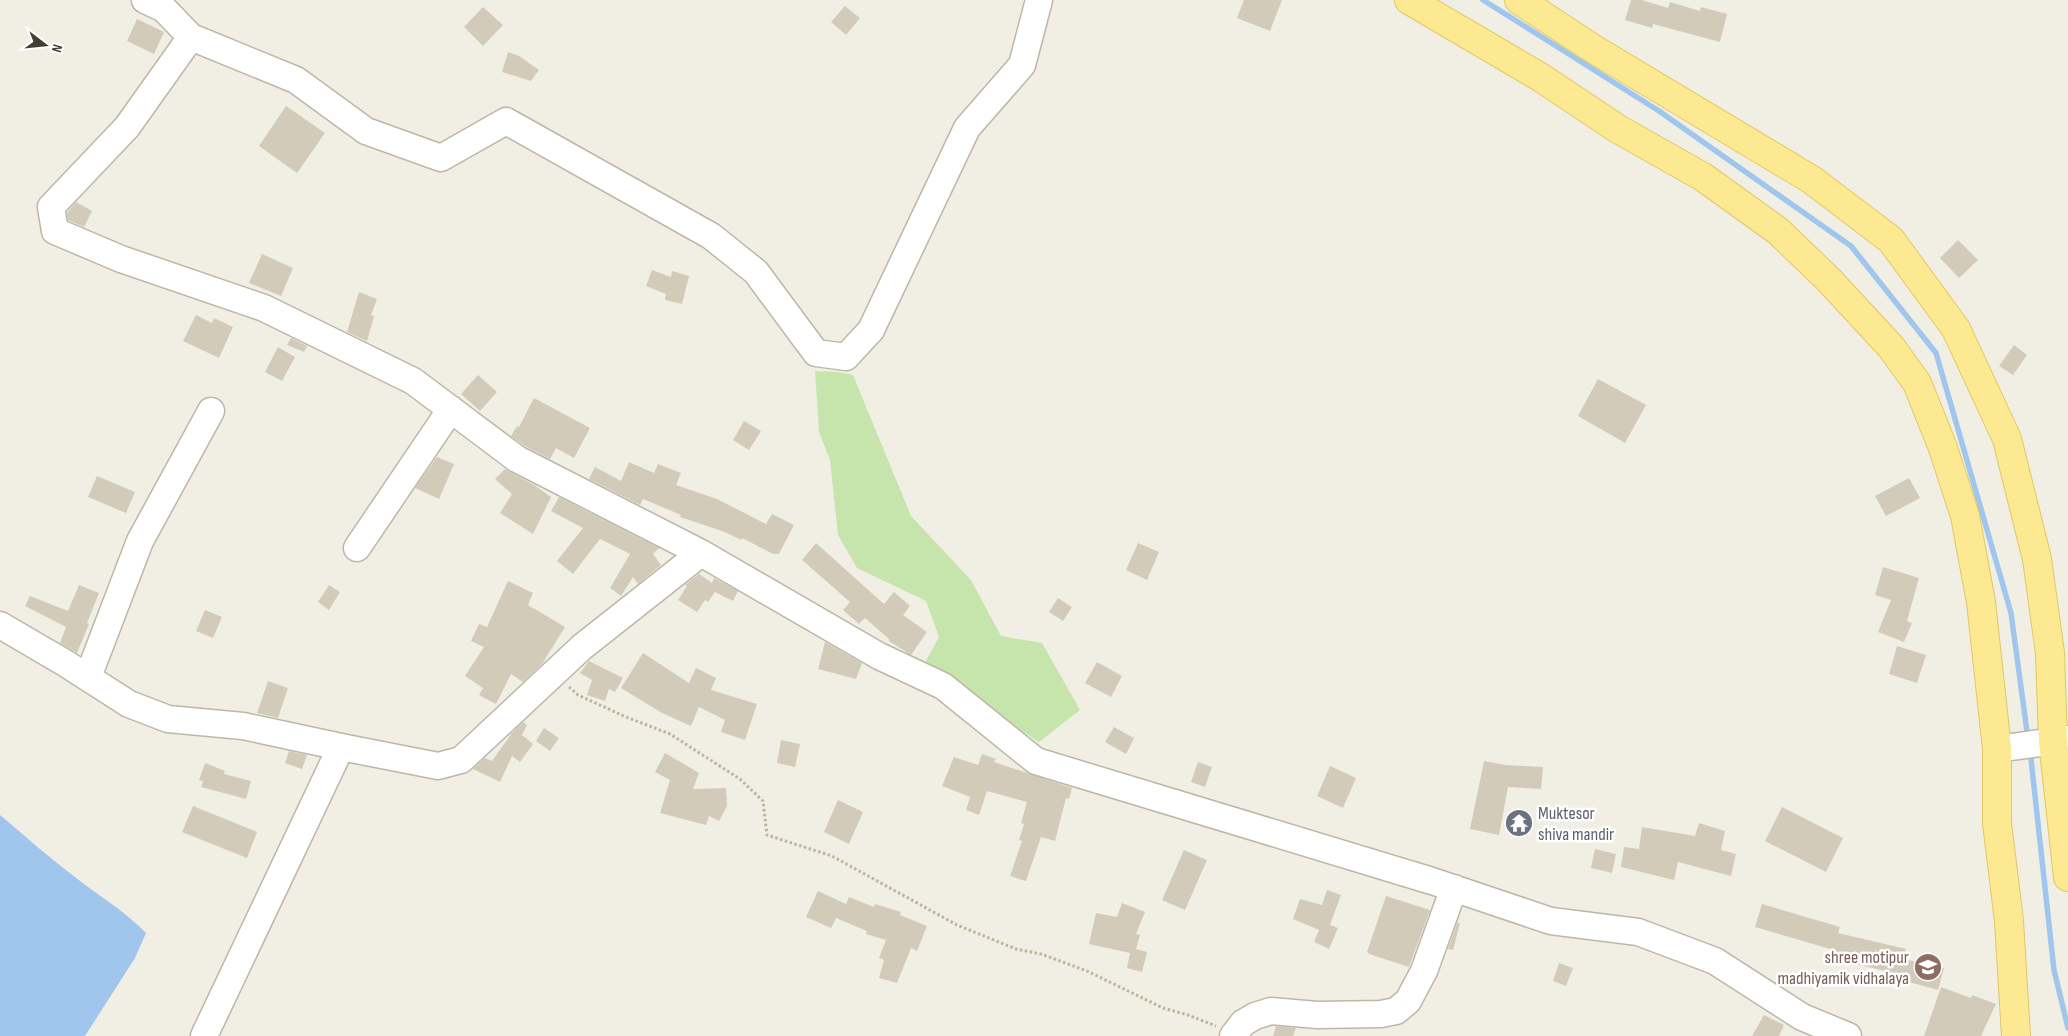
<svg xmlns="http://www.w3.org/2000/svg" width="2068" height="1036" font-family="'Sofia Sans Condensed',sans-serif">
	<rect width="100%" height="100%" fill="#f1efe4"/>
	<path fill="#c6e5ad" d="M 815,371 L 838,372 L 853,375 L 911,516 L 971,580 L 1001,636 L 1042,643 L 1080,710 L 1039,742 L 975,700 L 921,670 L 939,637 L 926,601 L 857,568 L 838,535 L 830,460 L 819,432 Z"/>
	<path fill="#a0c6ee" d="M 0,815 C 24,835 46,855 71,874 C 96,894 124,910 146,933 L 135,958 L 85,1036 L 0,1036 Z"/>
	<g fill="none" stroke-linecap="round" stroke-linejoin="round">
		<path stroke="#a0c6ee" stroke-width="5.5" d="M 1483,0 L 1659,111 L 1851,246 L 1936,353 L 2011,613 L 2028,739
			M 2030,750 L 2054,970 L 2068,1028"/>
	</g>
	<path fill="#d3cbb9" d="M 1244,0 L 1282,0 L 1270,31 L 1237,18 Z
		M 1631,0 L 1642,0 L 1668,8 L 1670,2 L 1700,11 L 1701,7 L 1727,14 L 1720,42 L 1653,24 L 1652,28 L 1625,20 Z
		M 845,6 L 860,18 L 846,35 L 831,22 Z
		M 483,7 L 503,25 L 483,46 L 464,27 Z
		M 137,19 L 164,32 L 154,54 L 127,41 Z
		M 508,52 L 519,56 L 539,70 L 531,81 L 502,72 Z
		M 286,106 L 325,133 L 297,173 L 259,146 Z
		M 76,202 L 92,211 L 84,227 L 68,220 L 67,213 Z
		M 1958,240 L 1978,260 L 1959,278 L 1940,258 Z
		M 262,254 L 293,268 L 281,296 L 249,283 Z
		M 652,270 L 671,277 L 672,271 L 689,276 L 682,304 L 665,300 L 666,294 L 646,286 Z
		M 359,292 L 377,299 L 371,315 L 374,316 L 367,341 L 347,332 Z
		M 196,315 L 212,323 L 214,318 L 233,327 L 219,358 L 183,341 Z
		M 291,338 L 307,346 L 304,352 L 287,345 Z
		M 2014,345 L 2027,355 L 2013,375 L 1999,366 Z
		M 278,347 L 295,357 L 282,381 L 265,372 Z
		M 478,375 L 497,392 L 480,411 L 461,394 Z
		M 1598,379 L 1646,405 L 1625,443 L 1578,416 Z
		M 534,398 L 590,428 L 574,458 L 556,448 L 550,459 L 525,446 L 511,436 L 517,426 L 519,427 Z
		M 744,421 L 761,431 L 749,450 L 733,440 Z
		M 437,457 L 454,464 L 439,499 L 415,488 Z
		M 629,462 L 654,473 L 658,464 L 681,473 L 676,485 L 717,499 L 766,524 L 772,514 L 794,525 L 779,554 L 773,554 L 742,538 L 741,540 L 725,532 L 680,517 L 681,515 L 643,499 L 640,505 L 589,479 L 595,467 L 621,481 Z
		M 505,469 L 534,485 L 551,497 L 533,534 L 500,513 L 512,494 L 495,479 Z
		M 97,476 L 135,492 L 126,513 L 88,497 Z
		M 1909,478 L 1920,498 L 1886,516 L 1875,496 Z
		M 559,497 L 659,548 L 653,554 L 661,565 L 638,584 L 633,577 L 621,596 L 610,588 L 630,554 L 600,539 L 573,574 L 557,561 L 583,528 L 551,511 Z
		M 816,543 L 884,604 L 894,592 L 910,606 L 903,615 L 927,632 L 911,655 L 889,641 L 889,639 L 865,618 L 859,624 L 843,610 L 850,602 L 802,560 Z
		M 1138,543 L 1159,552 L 1147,580 L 1126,570 Z
		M 1883,567 L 1919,578 L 1907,621 L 1912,623 L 1904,642 L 1878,632 L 1891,600 L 1875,595 Z
		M 699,574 L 712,583 L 714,578 L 738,591 L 733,601 L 715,592 L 708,602 L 705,600 L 697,612 L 678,600 L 687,586 L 685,585 Z
		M 508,581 L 533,593 L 528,605 L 565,627 L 542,664 L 523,682 L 511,674 L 496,704 L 479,695 L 483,688 L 465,676 L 484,647 L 471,641 L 479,624 L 487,627 Z
		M 79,585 L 99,593 L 87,623 L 89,624 L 77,653 L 60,643 L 66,627 L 25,606 L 30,596 L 68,611 Z
		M 329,585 L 340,592 L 329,610 L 318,602 Z
		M 1058,598 L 1072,607 L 1063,621 L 1049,612 Z
		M 205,610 L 222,617 L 213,638 L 196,631 Z
		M 825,642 L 862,663 L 856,679 L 818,669 Z
		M 1897,646 L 1926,655 L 1917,683 L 1889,674 Z
		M 643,653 L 689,683 L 696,668 L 716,678 L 711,690 L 757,704 L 745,740 L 721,732 L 725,720 L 699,707 L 691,726 L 662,713 L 621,688 Z
		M 589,661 L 623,678 L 615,692 L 609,689 L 605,701 L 587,695 L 592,680 L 580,673 Z
		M 1097,662 L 1122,676 L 1111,697 L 1085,683 Z
		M 268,681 L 288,688 L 278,718 L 257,713 Z
		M 523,722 L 527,725 L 522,735 L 533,744 L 520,762 L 512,756 L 500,782 L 473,769 L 485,758 L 492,761 L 512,733 Z
		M 1114,727 L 1134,738 L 1126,754 L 1105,742 Z
		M 544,728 L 559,738 L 550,751 L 536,741 Z
		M 781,740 L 800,744 L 795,767 L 777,763 Z
		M 289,751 L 307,755 L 302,769 L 285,763 Z
		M 665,753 L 699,773 L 693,789 L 726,788 L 727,806 L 719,821 L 709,816 L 706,825 L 660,813 L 670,780 L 655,772 Z
		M 982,754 L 996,759 L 994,762 L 1072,788 L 1069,799 L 1066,798 L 1055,841 L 1041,837 L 1026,881 L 1010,876 L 1022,841 L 1019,840 L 1024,824 L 1021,823 L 1027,802 L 987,791 L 979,815 L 966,810 L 970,797 L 942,786 L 954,757 L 978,765 Z
		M 1484,761 L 1506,765 L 1543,767 L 1541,789 L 1508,787 L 1499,835 L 1470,829 Z
		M 1198,762 L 1212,767 L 1205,787 L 1191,782 Z
		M 205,763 L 225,771 L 224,774 L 251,781 L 246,799 L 201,787 L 203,781 L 199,780 Z
		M 1330,766 L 1356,778 L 1343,808 L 1317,796 Z
		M 838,800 L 863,812 L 849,844 L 824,832 Z
		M 193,806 L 257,832 L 247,858 L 182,832 Z
		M 1782,807 L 1843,838 L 1826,872 L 1765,841 Z
		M 1699,823 L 1725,831 L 1721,850 L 1736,854 L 1731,876 L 1678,862 L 1674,880 L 1621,867 L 1624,847 L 1639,849 L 1642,827 L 1695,836 Z
		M 1595,849 L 1616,854 L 1612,873 L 1591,868 Z
		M 1184,850 L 1207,860 L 1185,910 L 1162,900 Z
		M 1327,890 L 1341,895 L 1330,925 L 1338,928 L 1329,949 L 1314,942 L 1319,930 L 1293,919 L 1300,899 L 1322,905 Z
		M 818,891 L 846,904 L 849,897 L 874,907 L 875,904 L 901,912 L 900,915 L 927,926 L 917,951 L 911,948 L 897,983 L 879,978 L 884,960 L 879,958 L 886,940 L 866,934 L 867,931 L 836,918 L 831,928 L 806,917 Z
		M 1386,896 L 1430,910 L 1409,967 L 1369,954 L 1367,952 Z
		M 1122,903 L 1145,912 L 1136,934 L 1140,935 L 1136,949 L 1147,952 L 1142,972 L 1127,968 L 1130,953 L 1089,944 L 1096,913 L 1117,917 Z
		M 1762,904 L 1840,927 L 1838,933 L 1906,949 L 1904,959 L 1944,968 L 1938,990 L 1909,982 L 1910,977 L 1835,959 L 1837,951 L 1755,927 Z
		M 1457,923 L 1460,923 L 1453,950 L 1448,949 Z
		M 1559,963 L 1573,968 L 1566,986 L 1553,981 Z
		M 1941,987 L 1971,998 L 1972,995 L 1996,1004 L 1981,1036 L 1924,1036 Z
		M 1764,1015 L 1784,1025 L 1779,1036 L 1752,1036 Z
		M 1276,1026 L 1296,1028 L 1293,1036 L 1273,1036 Z"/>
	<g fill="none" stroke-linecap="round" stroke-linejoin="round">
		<defs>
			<path id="minor" d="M 145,0 L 164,9 L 191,37 L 127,127 L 51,207 L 55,231 L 121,259 L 264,308 L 413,381 L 517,459 L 701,553
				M 191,37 L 296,80 L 366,131 L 441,158 L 506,121 L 711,236 L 756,272 L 816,353 L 846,357 L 871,330 L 967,128 L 1022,65 L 1039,0
				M 357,548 L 451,409
				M 0,625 L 65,663 L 129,704 L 168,719 L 243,726 L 341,747
				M 88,677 L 140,541 L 211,411
				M 1997,749 L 2068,739
				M 204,1036 L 341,747 L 438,766 L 461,760 L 582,647 L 701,553 L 879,656 L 943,686 L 1036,761 L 1432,881 L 1551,921 L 1638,932 L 1715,961 L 1802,1017 L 1848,1036
				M 1233,1036 L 1243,1023 L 1255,1016 L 1271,1011 L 1317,1015 L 1381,1014 L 1396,1011 L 1408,1001 L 1424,971 L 1454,888"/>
			<path id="major" d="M 1409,0 L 1540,77 L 1618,129 L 1703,177 L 1778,231 L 1828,279 L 1891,347 L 1917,383 L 1943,448 L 1965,516 L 1981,602 L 1997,749 L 1997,823 L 2009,921 L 2016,1036
				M 1519,0 L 1592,48 L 1812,180 L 1891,240 L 1956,329 L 2007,439 L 2037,559 L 2050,653 L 2053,741 L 2068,877"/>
		</defs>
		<use href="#minor" stroke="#bcb7a7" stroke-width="29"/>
		<use href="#major" stroke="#e0c863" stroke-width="30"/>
		<path stroke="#beb598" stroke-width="3" stroke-dasharray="2.5 2.5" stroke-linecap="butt" d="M 569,687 L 578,695 L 626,717 L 670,734 L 740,779 L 763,801 L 767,835 L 832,856 L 957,925 L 1016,949 L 1041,954 L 1087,971 L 1163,1008 L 1188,1015 L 1216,1026"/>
		<use href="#minor" stroke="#fff" stroke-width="26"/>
		<use href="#major" stroke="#fce992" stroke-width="28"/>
	</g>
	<defs>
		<symbol id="temple-disc" viewBox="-11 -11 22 22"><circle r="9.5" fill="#6b7280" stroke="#fff"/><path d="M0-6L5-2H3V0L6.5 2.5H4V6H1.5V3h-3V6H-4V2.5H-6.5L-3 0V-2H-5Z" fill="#fff"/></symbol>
		<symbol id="school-disc" viewBox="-11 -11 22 22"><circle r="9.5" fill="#8d6e63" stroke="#fff"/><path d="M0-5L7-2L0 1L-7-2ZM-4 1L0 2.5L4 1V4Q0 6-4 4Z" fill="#fff"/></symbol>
	</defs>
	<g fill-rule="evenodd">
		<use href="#temple-disc" x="1503" y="807" width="32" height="32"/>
		<use href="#school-disc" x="1912" y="951" width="32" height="32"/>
	</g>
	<g text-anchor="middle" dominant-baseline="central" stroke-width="5" stroke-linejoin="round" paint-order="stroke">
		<g font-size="18" fill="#5b616d" stroke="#fff" text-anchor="start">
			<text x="1538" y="813">Muktesor<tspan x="1538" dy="21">shiva mandir</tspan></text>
		</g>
		<g font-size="18" fill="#785e54" stroke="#fff" text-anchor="end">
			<text x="1909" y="957">shree motipur<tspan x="1909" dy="21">madhiyamik vidhalaya</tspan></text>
		</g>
	</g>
	<g transform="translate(45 45) rotate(106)" stroke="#ffffff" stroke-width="4" paint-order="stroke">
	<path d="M0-4L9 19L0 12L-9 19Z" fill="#433f34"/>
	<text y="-8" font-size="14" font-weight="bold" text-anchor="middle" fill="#433f34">N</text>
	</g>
</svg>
